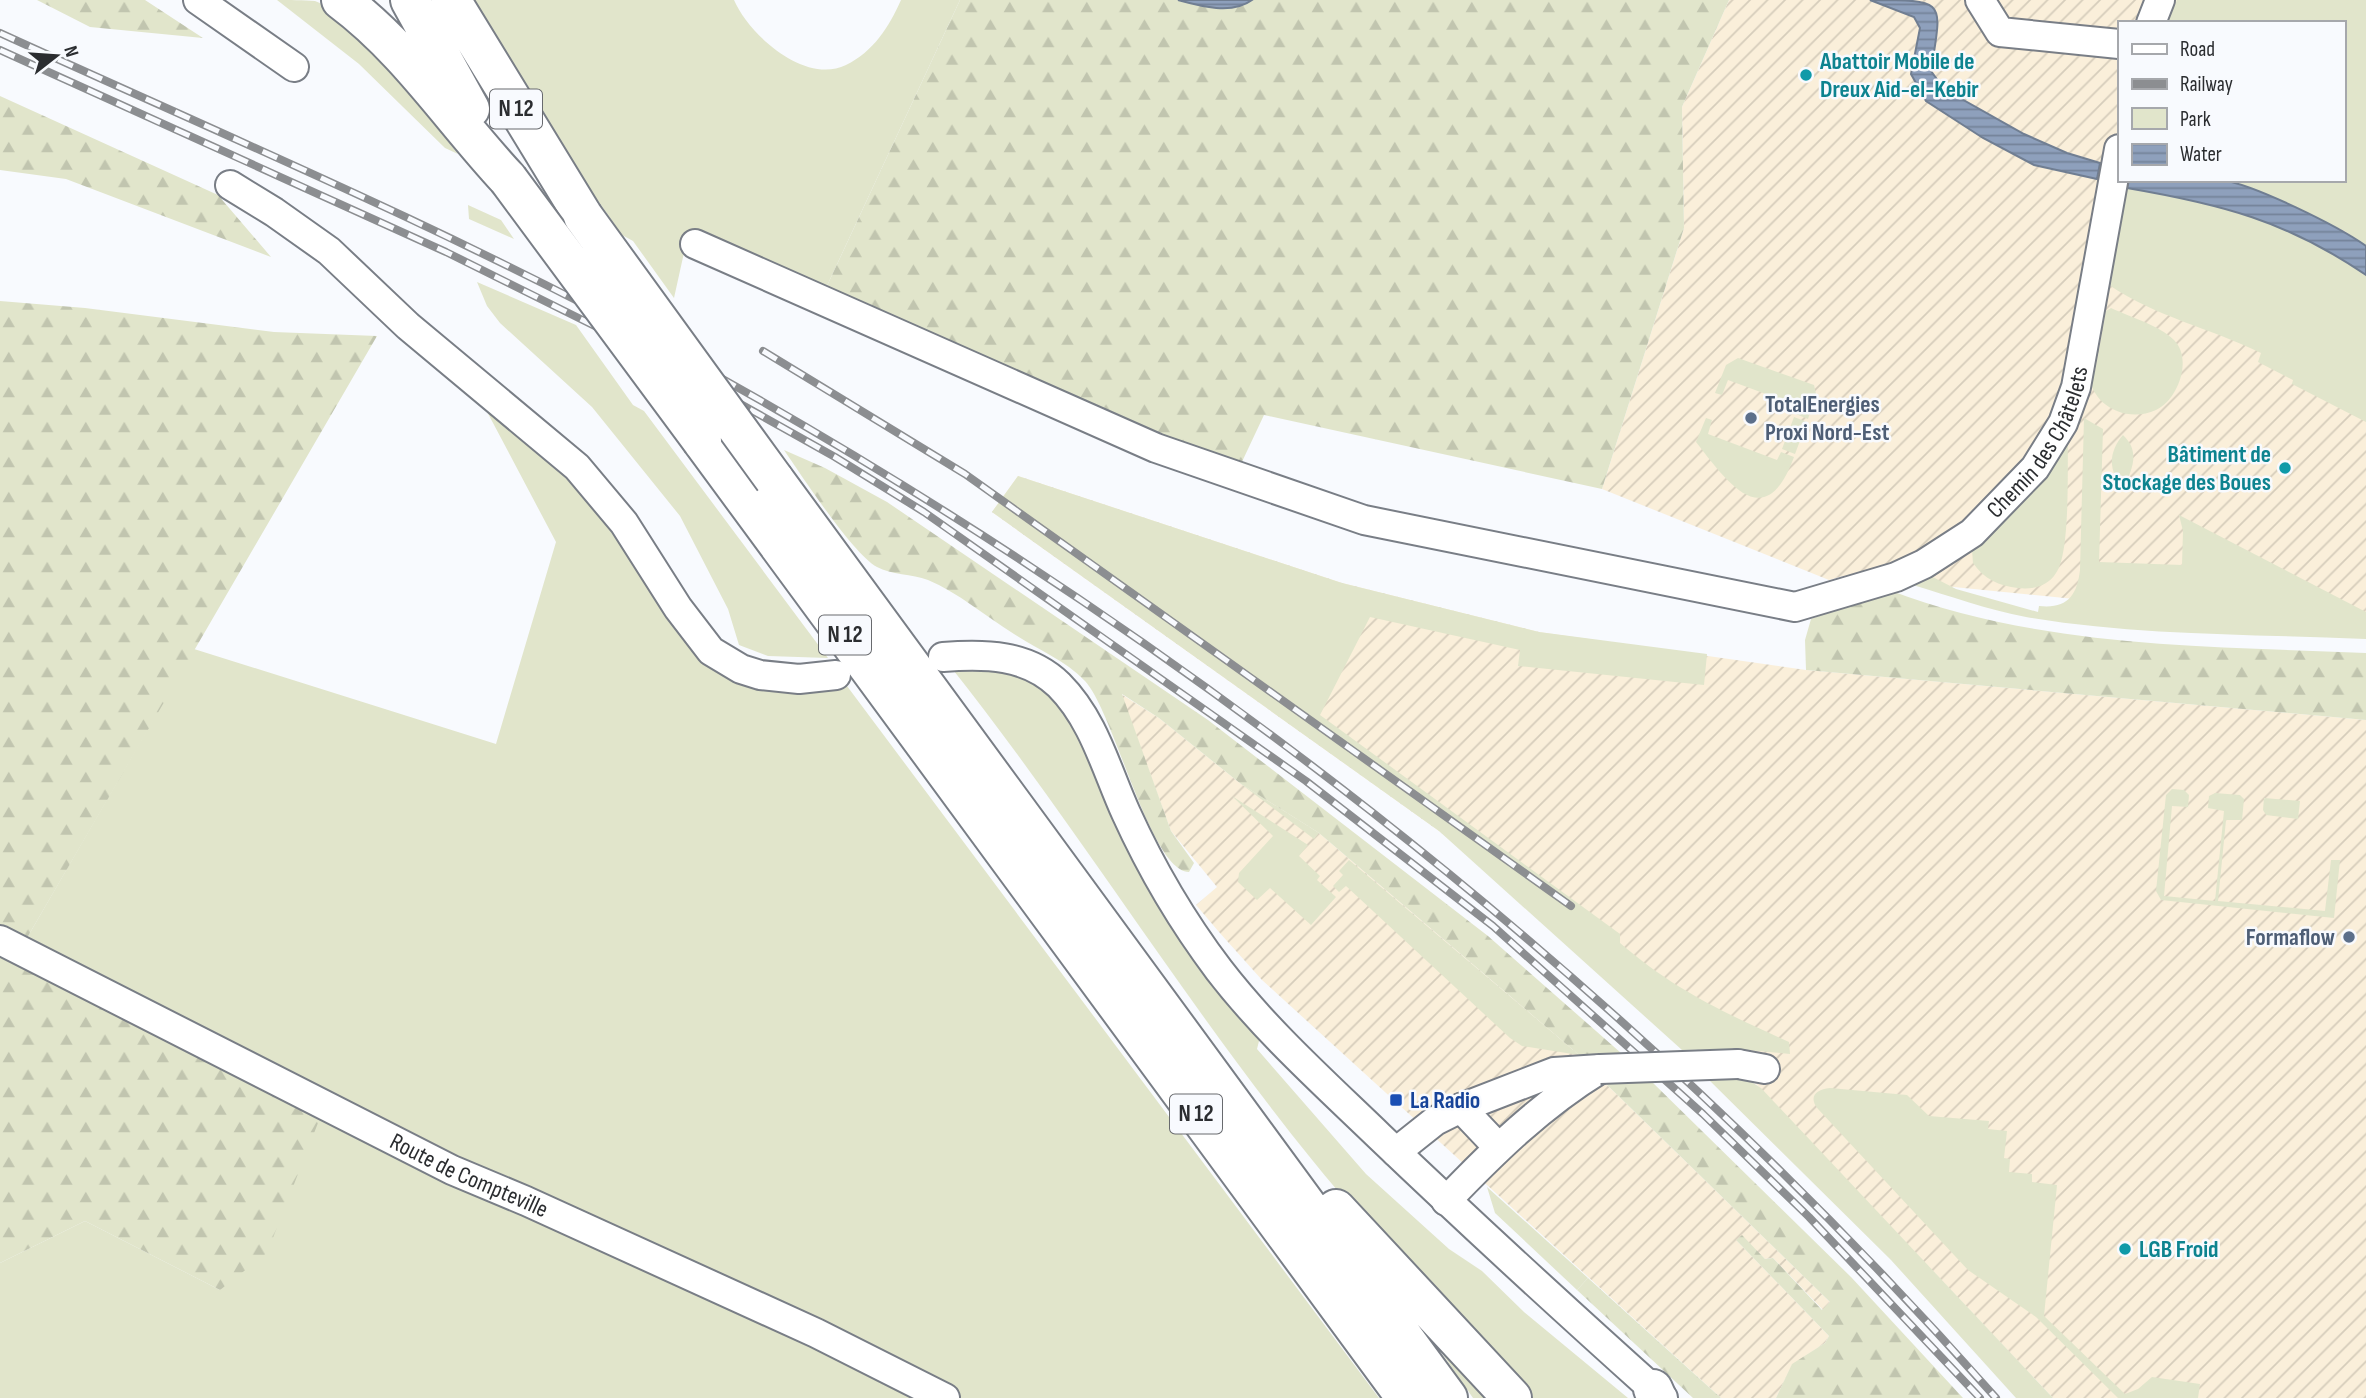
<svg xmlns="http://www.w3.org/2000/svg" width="2366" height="1398" font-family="'Sofia Sans Condensed',sans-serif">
	<defs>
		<pattern id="industrial-furrows" width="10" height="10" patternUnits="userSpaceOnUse" patternTransform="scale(1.75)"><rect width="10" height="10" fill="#faefda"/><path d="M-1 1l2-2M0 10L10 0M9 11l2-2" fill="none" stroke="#d6cdbb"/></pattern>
		<pattern id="forest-firs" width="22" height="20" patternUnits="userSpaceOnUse" patternTransform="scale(1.75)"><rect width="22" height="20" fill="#e1e5cb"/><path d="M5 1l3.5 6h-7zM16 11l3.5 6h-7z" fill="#c1c5af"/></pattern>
		<pattern id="water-rules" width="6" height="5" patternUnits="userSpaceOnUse" patternTransform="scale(1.75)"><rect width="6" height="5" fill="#8ea0bc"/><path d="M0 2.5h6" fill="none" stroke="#748399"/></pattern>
	</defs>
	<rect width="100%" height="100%" fill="#f8fafe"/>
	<path fill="url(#industrial-furrows)" fill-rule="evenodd" d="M 1729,0 L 2366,0 L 2366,628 L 1843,576 L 1829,580 L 1602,489 L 1684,228 L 1682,107 ZM 2119,23 L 2343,23 L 2343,180 L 2119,180 Z
		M 1018,476 L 1342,583 L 1539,632 L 1806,670 L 2366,720 L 2366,1398 L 2053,1398 L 1756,1084 L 1737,1078 L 1603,1081 L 1830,1302 L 1823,1310 L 1773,1258 L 1765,1259 L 1741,1236 L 1737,1241 L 1829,1336 L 1825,1343 L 1792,1365 L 1776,1398 L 1721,1398 L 1262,980 L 1219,932 L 1196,905 L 1217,887 L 1171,831 L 1121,694 L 1159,718 L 1241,784 L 1319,833 L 1579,1055 L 1709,1049 L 1439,831 L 992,512 Z"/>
	<path fill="#e1e5cb" d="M 277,0 C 288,0 305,0 315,1 C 353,15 432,119 458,154 L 445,148 L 359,64 Z
		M 474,0 L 734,0 C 749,35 805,85 846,65 C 873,52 889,27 901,0 L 960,0 L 826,288 L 728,252 L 689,230 L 674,298 L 633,241 L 622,235 L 565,154 Z
		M 2177,0 L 2366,0 L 2366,246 L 2345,231 L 2223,180 L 2343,180 L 2343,23 L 2167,23 Z
		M 2127,188 C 2221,204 2287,221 2366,275 L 2366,422 L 2292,384 L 2293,380 L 2258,362 L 2261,353 C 2210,328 2156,317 2109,285 Z
		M 468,205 L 501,220 L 514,239 L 469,219 Z
		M 477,282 L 576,325 L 633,405 L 644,411 L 828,658 L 768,656 L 739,645 L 728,609 L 680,516 L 592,407 L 500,323 L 487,306 Z
		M 2111,308 C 2130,317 2159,325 2174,340 C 2193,359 2178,400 2156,410 C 2125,424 2089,404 2089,371 L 2095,372 L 2106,311 Z
		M 1738,358 L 1814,385 L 1816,394 L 1808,419 L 1796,414 L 1798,406 L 1728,380 L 1722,395 L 1715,393 L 1726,365 Z
		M 484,406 L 570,475 L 602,512 L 701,654 L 844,682 L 1379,1398 L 0,1398 L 0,1263 L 85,1221 L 220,1290 L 20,950 L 194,649 L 496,744 L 556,542 Z
		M 1794,417 L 1807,422 L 1795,454 L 1782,449 Z
		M 1706,418 L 1712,420 L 1708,434 L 1777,460 L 1781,452 L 1794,457 C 1765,536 1728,483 1696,442 Z
		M 2084,418 L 2103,429 L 2099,562 L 2182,565 L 2183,531 L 2179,515 L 2366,612 L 2366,639 C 2253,634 2137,636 2026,617 C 1988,610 1950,596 1913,585 L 1912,581 L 1927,574 L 1956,589 L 2038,612 L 2039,606 C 2067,609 2077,596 2080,570 Z
		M 2068,434 C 2067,463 2071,553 2056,573 C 2048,586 2033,590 2018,588 C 1999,586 1984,579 1973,563 L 1972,550 Z
		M 2123,435 C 2140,451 2133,468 2124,487 C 2107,472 2109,451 2123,435 Z
		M 1018,476 L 1342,583 L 1539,632 L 1707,654 L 1704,685 L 1518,666 L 1520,650 L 1370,617 L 1320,715 L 1620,934 L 1620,943 C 1676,991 1723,1012 1789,1042 L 1790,1054 L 1737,1049 L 1682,1050 L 1439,831 L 992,512 Z
		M 997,664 L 1052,691 L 1260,1037 L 1257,1049 L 1366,1174 L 1449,1249 L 1482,1271 L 1524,1312 L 1628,1398 L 1531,1398 C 1461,1316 1380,1245 1313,1161 C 1184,1002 1077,826 950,666 Z
		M 1241,784 L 1319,833 L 1314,839 Z
		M 2172,789 L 2184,790 L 2189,795 L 2188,807 L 2172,806 L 2164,896 L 2215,901 L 2224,811 L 2208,808 L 2209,796 L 2215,793 L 2240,795 L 2244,799 L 2242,820 L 2226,820 L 2218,901 L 2325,911 L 2331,860 L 2340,860 L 2334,918 L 2161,900 L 2156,891 L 2166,795 Z
		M 1232,796 L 1308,845 L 1299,856 L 1320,876 L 1317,880 L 1336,897 L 1311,925 L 1270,888 L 1257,900 L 1238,882 L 1239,873 L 1273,836 Z
		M 2264,798 L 2300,801 L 2298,819 L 2266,815 L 2263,810 Z
		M 1349,860 L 1579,1055 L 1522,1046 L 1510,1038 L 1346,886 L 1339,892 L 1333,886 L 1343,875 L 1339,871 Z
		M 1708,1079 L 1747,1079 L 1761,1088 L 2053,1398 L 2016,1398 L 1891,1260 Z
		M 1830,1088 L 1907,1095 L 1929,1116 L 1989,1121 L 1988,1129 L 2007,1131 L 2004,1158 L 2010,1159 L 2009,1172 L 2032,1174 L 2032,1182 L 2057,1185 L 2044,1316 L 2125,1394 L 2138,1389 L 2152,1377 L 2200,1384 L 2198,1398 L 2118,1398 L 2036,1317 L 1968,1270 L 1818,1109 C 1808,1097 1816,1089 1830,1088 Z
		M 1487,1187 L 1588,1278 L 1577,1290 L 1495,1213 Z
		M 1432,1339 L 1500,1398 L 1473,1398 Z"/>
	<path fill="url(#forest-firs)" d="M 37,0 L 145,0 L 203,38 L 90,27 Z
		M 960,0 L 1178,0 C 1200,6 1232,15 1252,0 L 1729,0 L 1682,107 L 1684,228 L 1602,489 L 1264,415 L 1240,466 L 1189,449 L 826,288 Z
		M 0,96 L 218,195 L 271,257 L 66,179 L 0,170 Z
		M 0,301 L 85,308 L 274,332 L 377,336 L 20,950 L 327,1100 L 267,1253 L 220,1290 L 85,1221 L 0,1263 Z
		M 784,450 L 825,468 L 887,502 L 1208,720 L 1488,936 L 1621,1053 L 1579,1055 L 1319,833 L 1241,784 L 1159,718 L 1122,694 L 1171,831 L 1194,863 L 1189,872 C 1150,871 1115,714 1085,681 C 1065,660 1038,650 1014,634 C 985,616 959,593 928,580 C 912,574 891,575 877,567 C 852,553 802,476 784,450 Z
		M 1889,590 C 2041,648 2205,646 2366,653 L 2366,720 L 1806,670 L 1805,640 L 1811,619 Z
		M 1602,1080 L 1650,1080 L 1851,1277 L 1963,1398 L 1776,1398 L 1792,1364 L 1825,1343 L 1829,1336 L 1736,1240 L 1742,1235 L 1765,1259 L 1773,1258 L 1822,1310 L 1830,1302 Z
		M 1588,1278 L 1721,1398 L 1693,1398 L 1577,1290 Z"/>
	<path fill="url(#water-rules)" stroke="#707e92" stroke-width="2" d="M 1178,0 L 1252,0 C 1232,15 1200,6 1178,0 Z
		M 1870,0 C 1948,0 1942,0 1931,71 L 1944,89 L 2024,134 L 2067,153 L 2100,163 L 2097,179 L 2034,165 L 1983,138 L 1926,101 L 1911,74 L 1920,28 L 1914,17 Z
		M 2129,180 C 2159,180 2192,176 2222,180 C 2255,185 2338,226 2366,246 L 2366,275 C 2287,221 2221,204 2127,188 Z"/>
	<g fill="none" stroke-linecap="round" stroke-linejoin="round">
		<defs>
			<g id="minor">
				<path d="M 198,0 L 294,67"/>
				<path d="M 1980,0 L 2000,32 L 2119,44"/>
				<path d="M 2151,23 L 2160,0"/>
				<path d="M 230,185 L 274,212 L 329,251 L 408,326 L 577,467 L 624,523 L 678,608 L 711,651 L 741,669 L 760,675 L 799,679 L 836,675"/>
				<path id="s1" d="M 695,244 L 1156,448 L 1364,520 L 1795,607 L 1896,577 L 1924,564 L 1972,533 L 2035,468 L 2063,423 L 2076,387 L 2119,149"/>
				<path d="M 943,657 C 985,654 1027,654 1059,685 C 1094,720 1106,769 1126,813 C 1151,868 1182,921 1219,970 C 1266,1031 1323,1082 1379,1136 C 1472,1225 1567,1312 1663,1398"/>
				<path id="s2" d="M 0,940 L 452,1170 L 526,1201 L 816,1333 L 945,1398"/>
				<path d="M 1738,1064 L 1765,1069"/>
				<path d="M 1461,1108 L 1498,1147"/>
				<path d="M 1396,1152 L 1435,1121 L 1461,1108 L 1554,1072 L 1600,1069 C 1541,1105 1494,1151 1446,1201"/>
			</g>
			<path id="highway" d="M 341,0 C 407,49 452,119 508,179
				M 410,0 L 470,109
				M 451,0 L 583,216
				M 702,441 L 1406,1398
				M 774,479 L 1448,1398
				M 1336,1209 L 1512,1398
				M 1653,1389 L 1657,1398"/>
		</defs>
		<use href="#minor" stroke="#797e86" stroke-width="32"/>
		<use href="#highway" stroke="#797e86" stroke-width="42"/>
		<use href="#minor" stroke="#fff" stroke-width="28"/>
		<use href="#highway" stroke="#fff" stroke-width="38"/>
		<defs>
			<path id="rail" d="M 0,33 C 219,133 442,227 654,341 C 1155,613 1618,971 1996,1398
				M 0,50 L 446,252 L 653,355 L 835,457 L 924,512 L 1306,781 L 1493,926 L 1703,1114 L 1809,1217 L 1980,1398
				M 763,351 L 965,474 L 1571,906"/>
		</defs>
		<use href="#rail" stroke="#8c8e91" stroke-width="8"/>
		<use href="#rail" stroke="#f8fafe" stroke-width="5" stroke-dasharray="16" stroke-linecap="butt"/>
		<defs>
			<path id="minor-bridge" d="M 1600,1069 L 1738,1064"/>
			<path id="highway-bridge" d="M 508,179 L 702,441
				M 583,216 L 774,479"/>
		</defs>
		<use href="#minor-bridge" stroke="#797e86" stroke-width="32" stroke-linecap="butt"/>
		<use href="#highway-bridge" stroke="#797e86" stroke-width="42" stroke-linecap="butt"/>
		<use href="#minor-bridge" stroke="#fff" stroke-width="28"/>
		<use href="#highway-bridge" stroke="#fff" stroke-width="38"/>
	</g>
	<g fill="#0f9aa8" stroke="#f8fafe" stroke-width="2.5">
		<circle cx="1806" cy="75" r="7"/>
		<circle cx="2285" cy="468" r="7"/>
		<circle cx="2125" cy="1249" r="7"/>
	</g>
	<g fill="#5c6f8a" stroke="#f8fafe" stroke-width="2.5">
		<circle cx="1751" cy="418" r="7"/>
		<circle cx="2349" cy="937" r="7"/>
	</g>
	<rect fill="#1a4fb4" stroke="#f8fafe" stroke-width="2.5" x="1389" y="1093" width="14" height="14" rx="3.5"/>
	<g text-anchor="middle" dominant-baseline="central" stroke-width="5" stroke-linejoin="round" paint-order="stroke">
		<g fill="#f8fafe" stroke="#686a6e" stroke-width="2">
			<rect x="490" y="89.5" width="52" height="39" rx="5"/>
			<rect x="819" y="615.5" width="52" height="39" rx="5"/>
			<rect x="1170" y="1094.5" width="52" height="39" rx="5"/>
		</g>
		<g font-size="23" font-weight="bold" fill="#2b2d30">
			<text x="516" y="109">N 12</text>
			<text x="845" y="635">N 12</text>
			<text x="1196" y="1114">N 12</text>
		</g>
		<g font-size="24" font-weight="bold" fill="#0d838f" stroke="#f8fafe" text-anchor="start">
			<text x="1820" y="61">Abattoir Mobile de<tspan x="1820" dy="28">Dreux Aid-el-Kebir</tspan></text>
			<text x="2271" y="454" text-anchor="end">Bâtiment de<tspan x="2271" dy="28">Stockage des Boues</tspan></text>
			<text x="2139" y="1249">LGB Froid</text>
		</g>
		<g font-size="24" font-weight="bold" fill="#4e5e75" stroke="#f8fafe" text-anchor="start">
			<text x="1765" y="404">TotalEnergies<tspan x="1765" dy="28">Proxi Nord-Est</tspan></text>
			<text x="2335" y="937" text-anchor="end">Formaflow</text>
		</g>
		<g font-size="24" fill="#2b2d30" stroke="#f8fafe">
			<text stroke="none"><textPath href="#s1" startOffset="1472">Chemin des Châtelets</textPath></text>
			<text stroke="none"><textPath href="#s2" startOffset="525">Route de Compteville</textPath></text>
		</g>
		<g font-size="24" font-weight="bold" fill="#164399" stroke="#f8fafe" text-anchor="start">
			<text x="1410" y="1100">La Radio</text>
		</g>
	</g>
	<rect x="2118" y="21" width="228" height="161" fill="#f8fafe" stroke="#a6a8ac" stroke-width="2"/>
	<rect x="2132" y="44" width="35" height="10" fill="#ffffff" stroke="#a6a8ac" stroke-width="2"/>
	<text x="2180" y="56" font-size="21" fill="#2b2d30">Road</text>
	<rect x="2132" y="79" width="35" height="10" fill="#8c8e91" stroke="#a6a8ac" stroke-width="2"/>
	<text x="2180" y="91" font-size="21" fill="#2b2d30">Railway</text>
	<rect x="2132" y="108" width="35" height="21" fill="#e1e5cb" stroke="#a6a8ac" stroke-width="2"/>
	<text x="2180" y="126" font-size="21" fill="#2b2d30">Park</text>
	<rect x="2132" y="144" width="35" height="21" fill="url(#water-rules)" stroke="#a6a8ac" stroke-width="2"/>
	<text x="2180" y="161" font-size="21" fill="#2b2d30">Water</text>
	<g transform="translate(56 56) rotate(73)" stroke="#f8fafe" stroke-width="5" paint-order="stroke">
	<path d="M0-5L12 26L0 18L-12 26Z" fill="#2b2d30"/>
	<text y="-10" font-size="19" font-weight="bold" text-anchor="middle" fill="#2b2d30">N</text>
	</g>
</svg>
